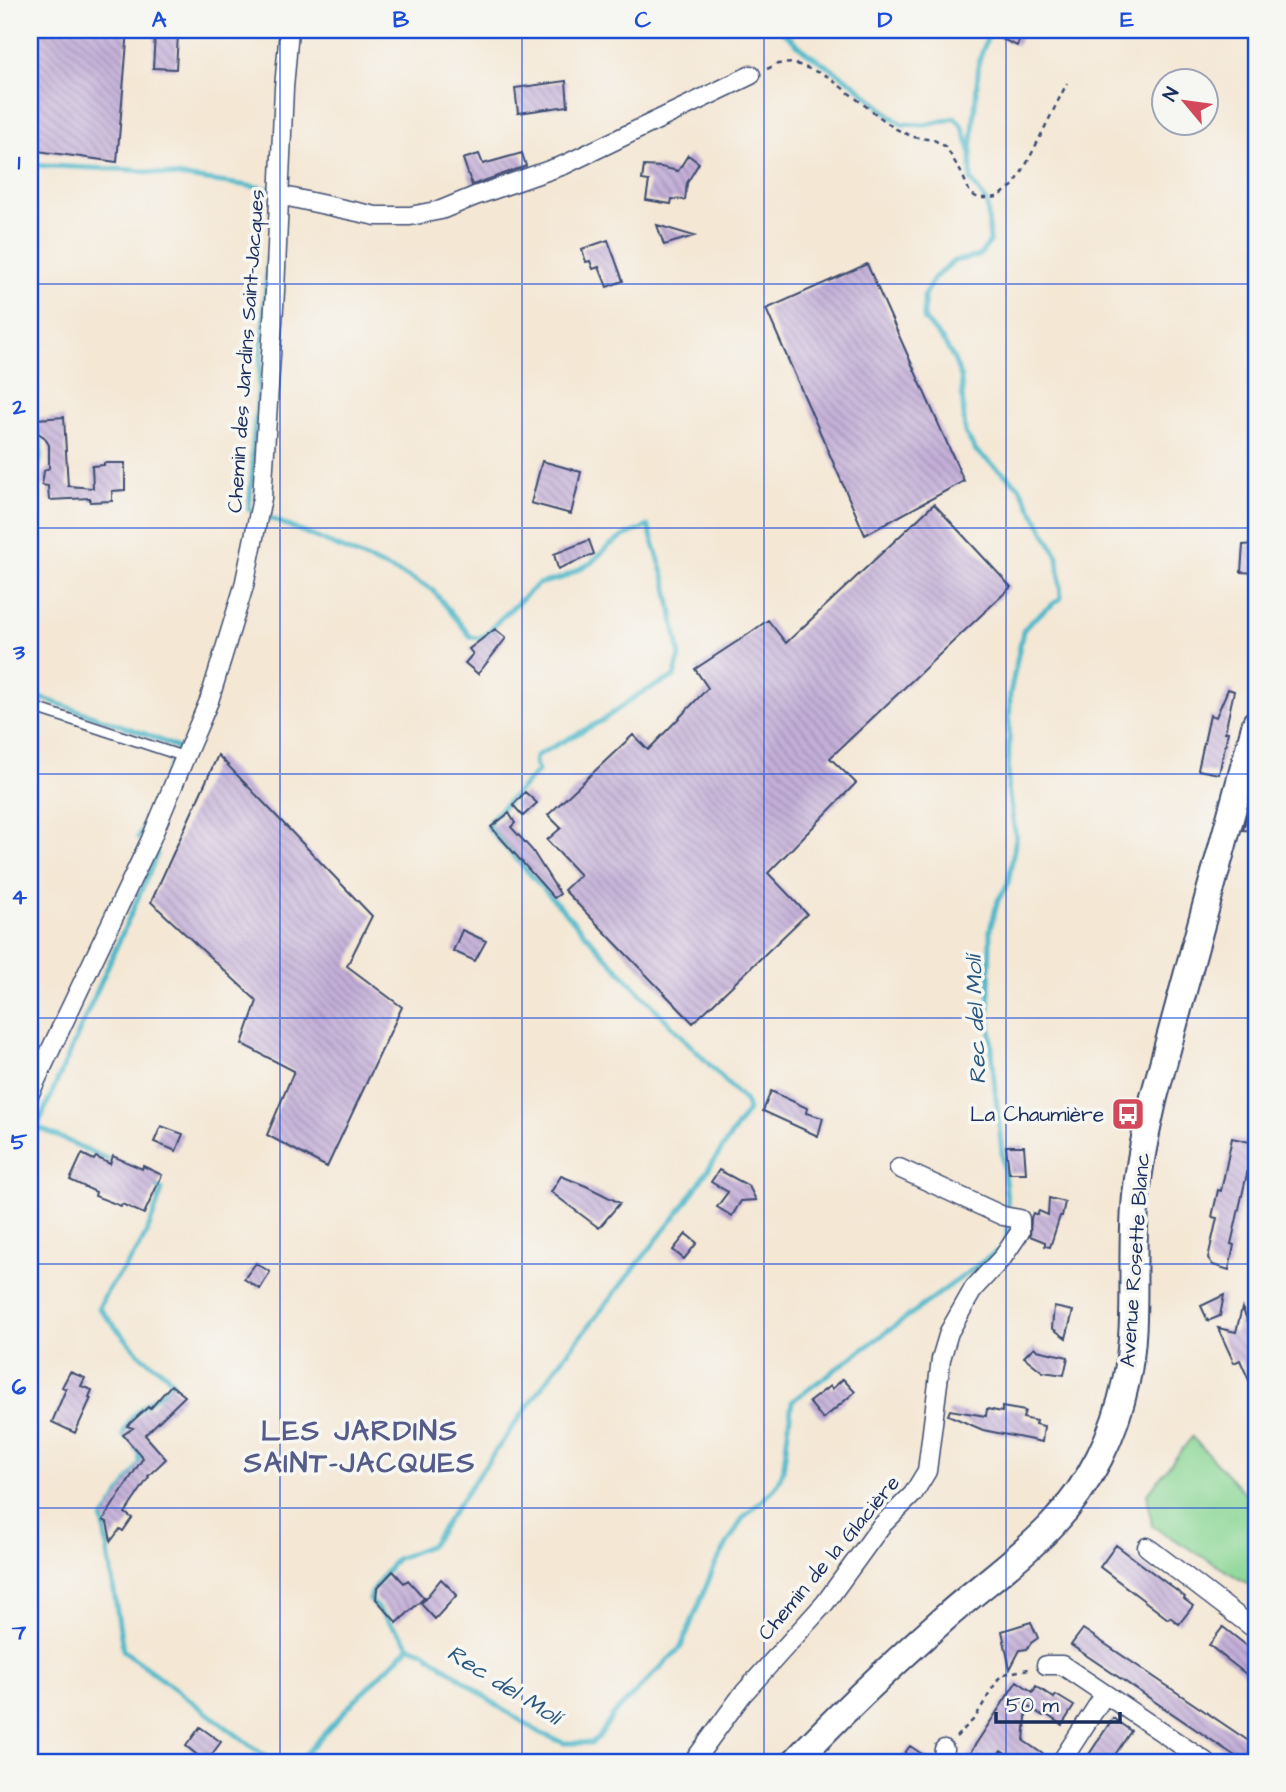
<svg xmlns="http://www.w3.org/2000/svg" width="1286" height="1792" font-family="'Architects Daughter',sans-serif">
	<defs>
		<pattern id="building-back-hatch" width="6" height="6" patternUnits="userSpaceOnUse" patternTransform="scale(1.75)"><rect width="6" height="6" fill="#c4afd8"/><path d="M-1 5l2 2M0 0l6 6M5-1l2 2" fill="none" stroke="#9e8fb2"/></pattern>
	</defs>
	<rect width="100%" height="100%" fill="#f6f6f2"/>
	<filter id="ink" filterUnits="userSpaceOnUse"><feTurbulence type="fractalNoise" baseFrequency=".0143" numOctaves="2"/><feDisplacementMap in="SourceGraphic" scale="14" xChannelSelector="R" yChannelSelector="G"/><feConvolveMatrix kernelMatrix="1 2 1 2 8 2 1 2 1" color-interpolation-filters="sRGB"/></filter>
	<filter id="wash" filterUnits="userSpaceOnUse"><feTurbulence type="fractalNoise" baseFrequency=".00686" numOctaves="4" result="noise"/><feDisplacementMap in="SourceGraphic" scale="28" xChannelSelector="R" yChannelSelector="G"/><feGaussianBlur stdDeviation="1.57" result="paint"/><feColorMatrix in="noise" values="0 0 0 0 0 0 0 0 0 0 0 0 0 0 0 0 0 1.4 0 .05"/><feComposite in="paint" operator="in"/></filter>
	<g filter="url(#wash)">
		<rect width="100%" height="100%" fill="#f4e7d4"/>
		<path fill="#88d593" stroke="#528278" stroke-width="2" d="M 1192,1437 L 1256,1505 L 1256,1589 L 1152,1526 L 1147,1494 Z"/>
		<g fill="none" stroke-linecap="round" stroke-linejoin="round">
			<path stroke="#4db8c9" stroke-width="5" d="M 781,30 L 806,52 L 853,83 L 893,118 L 902,124 L 926,125 L 955,118 L 963,127 L 970,151
				M 990,30 L 979,61 L 971,154 L 971,180 L 987,203 L 990,242 L 979,256 L 954,261 L 934,278 L 924,295 L 924,319 L 943,341 L 953,357 L 961,377 L 965,433 L 976,451 L 1019,486 L 1058,557 L 1061,598 L 1031,621 L 1023,631 L 1010,694 L 1008,789 L 1016,838 L 1008,884 L 998,900 L 990,929 L 989,1012 L 995,1088 L 1008,1208 L 1007,1240
				M 30,165 L 133,170 L 272,189 L 271,193
				M 268,258 L 259,382 L 252,454 L 253,465 L 249,509 L 404,575 L 432,589 L 471,637 L 479,638 L 487,634 L 499,620 L 538,584 L 562,578 L 591,563 L 610,545 L 624,536 L 648,526 L 666,582 L 680,656 L 674,677 L 639,694 L 603,720 L 536,756 L 535,763 L 538,771 L 491,819 L 488,828 C 572,921 657,1012 745,1101 L 748,1110 L 685,1204 L 557,1366 L 477,1477 L 431,1545 L 396,1559 L 373,1589 L 370,1600 L 410,1646
				M 30,431 L 40,438 L 41,455 L 30,502
				M 30,694 L 146,734 L 178,748 L 138,838
				M 107,1159 L 37,1127 L 157,855 L 156,844
				M 126,1438 L 123,1435 C 129,1410 156,1399 173,1383 L 165,1373 L 140,1355 L 99,1308 C 108,1284 123,1273 136,1252 C 148,1234 155,1211 162,1190 L 150,1183
				M 135,1448 L 139,1453 L 140,1464 L 103,1520 L 123,1650 L 266,1757 L 277,1762
				M 298,1762 L 356,1699 L 410,1646 L 425,1652 L 499,1707 L 540,1733 L 564,1743 L 591,1743 L 599,1737 L 613,1715 L 681,1647 L 715,1565 L 743,1518 L 775,1488 L 783,1471 L 792,1401 L 996,1252"/>
		</g>
		<g id="blocks">
			<path fill="url(#building-back-hatch)" d="M 30,30 L 128,30 L 117,162 L 30,150 Z
				M 983,30 L 1024,30 L 1017,46 Z
				M 155,33 L 178,35 L 176,69 L 153,68 Z
				M 566,81 L 568,106 L 518,113 L 515,88 Z
				M 522,153 L 526,166 L 472,185 L 463,159 L 479,154 L 483,164 Z
				M 688,155 L 699,163 L 687,183 L 685,200 L 672,199 L 671,204 L 646,200 L 649,181 L 642,180 L 644,166 L 661,167 L 678,171 Z
				M 657,225 L 694,236 L 664,245 Z
				M 608,240 L 623,281 L 607,287 L 599,267 L 593,269 L 590,261 L 586,262 L 582,249 Z
				M 867,264 L 964,481 L 865,535 L 766,309 Z
				M 64,417 L 68,486 L 93,488 L 92,466 L 104,465 L 104,463 L 125,463 L 125,490 L 112,491 L 112,501 L 90,502 L 90,498 L 49,500 L 48,486 L 42,485 L 44,471 L 49,468 L 49,445 L 44,437 L 38,433 L 37,419 Z
				M 542,461 L 581,472 L 571,514 L 531,503 Z
				M 934,504 L 1011,587 L 830,758 L 856,783 L 768,873 L 807,914 L 693,1023 L 564,890 L 580,875 L 547,840 L 561,828 L 548,815 L 633,735 L 648,750 L 708,688 L 695,669 L 747,635 L 768,620 L 786,643 Z
				M 589,540 L 594,554 L 558,569 L 554,554 Z
				M 1256,544 L 1256,573 L 1241,572 L 1243,545 Z
				M 495,629 L 506,638 L 478,674 L 465,663 L 473,654 L 469,649 Z
				M 1228,689 L 1234,691 L 1225,732 L 1228,732 L 1219,774 L 1198,770 L 1210,715 L 1216,717 Z
				M 218,755 L 372,916 L 347,966 L 402,1007 L 327,1167 L 267,1135 L 294,1071 L 242,1044 L 257,1001 L 151,902 Z
				M 1254,790 L 1256,791 L 1256,831 L 1243,830 Z
				M 525,792 L 537,803 L 523,816 L 513,805 Z
				M 509,813 L 515,823 L 511,827 L 532,850 L 560,894 L 554,898 L 491,827 Z
				M 462,930 L 486,941 L 475,961 L 453,951 Z
				M 771,1091 L 807,1108 L 806,1113 L 823,1118 L 818,1136 L 763,1111 Z
				M 161,1126 L 183,1134 L 176,1151 L 154,1142 Z
				M 1232,1138 L 1254,1143 L 1231,1244 L 1234,1245 L 1229,1270 L 1213,1265 L 1208,1258 L 1217,1218 L 1212,1217 L 1218,1190 L 1221,1191 Z
				M 1006,1146 L 1024,1146 L 1026,1173 L 1009,1173 Z
				M 82,1154 L 94,1160 L 96,1157 L 110,1164 L 113,1156 L 142,1169 L 143,1166 L 162,1175 L 144,1214 L 122,1204 L 121,1206 L 95,1196 L 96,1192 L 70,1180 Z
				M 719,1170 L 749,1186 L 756,1200 L 741,1201 L 732,1216 L 717,1207 L 728,1192 L 711,1182 Z
				M 561,1176 L 586,1186 L 620,1203 L 599,1228 L 551,1192 Z
				M 1049,1198 L 1065,1202 L 1062,1216 L 1060,1216 L 1050,1247 L 1045,1246 L 1045,1242 L 1030,1236 L 1031,1218 L 1033,1213 L 1037,1215 L 1039,1211 L 1048,1215 Z
				M 686,1234 L 697,1243 L 684,1259 L 673,1250 Z
				M 256,1263 L 270,1272 L 260,1289 L 244,1279 Z
				M 1224,1295 L 1220,1316 L 1208,1321 L 1201,1306 Z
				M 1054,1307 L 1073,1311 L 1066,1338 L 1052,1328 Z
				M 1242,1308 L 1248,1321 L 1252,1319 L 1256,1328 L 1256,1396 L 1240,1360 L 1234,1363 L 1218,1328 L 1236,1332 Z
				M 1034,1347 L 1037,1350 L 1068,1357 L 1064,1375 L 1043,1372 L 1024,1357 Z
				M 70,1372 L 85,1378 L 81,1386 L 92,1390 L 89,1397 L 91,1398 L 75,1433 L 52,1422 L 66,1389 L 62,1387 Z
				M 843,1379 L 855,1392 L 823,1419 L 809,1402 L 830,1386 L 832,1389 Z
				M 171,1385 L 185,1396 L 145,1435 L 166,1459 L 148,1476 L 149,1477 L 125,1513 L 132,1518 L 123,1531 L 120,1529 L 111,1541 L 107,1522 L 103,1520 L 143,1458 L 123,1435 L 133,1428 L 127,1426 L 148,1407 L 150,1409 Z
				M 1002,1407 L 1025,1411 L 1023,1418 L 1036,1421 L 1035,1424 L 1044,1426 L 1042,1442 L 983,1430 L 948,1415 L 950,1410 L 986,1416 L 987,1409 L 1002,1412 Z
				M 1116,1545 L 1185,1597 L 1184,1599 L 1193,1606 L 1179,1624 L 1170,1617 L 1168,1619 L 1100,1567 Z
				M 393,1571 L 404,1583 L 408,1580 L 424,1598 L 397,1623 L 376,1599 L 377,1588 Z
				M 441,1579 L 457,1595 L 435,1619 L 421,1604 Z
				M 1031,1622 L 1038,1638 L 1031,1643 L 1027,1649 L 1020,1650 L 1010,1669 L 1002,1631 Z
				M 1223,1627 L 1256,1653 L 1256,1682 L 1209,1645 Z
				M 1083,1629 L 1256,1746 L 1256,1762 L 1244,1762 L 1071,1645 Z
				M 1017,1681 L 1033,1692 L 1036,1686 L 1054,1698 L 1056,1695 L 1074,1706 L 1062,1725 L 1044,1713 L 1043,1716 L 1027,1706 L 1024,1741 L 1050,1759 L 1050,1762 L 1018,1762 L 1001,1751 L 993,1762 L 964,1762 Z
				M 1113,1718 L 1131,1731 L 1110,1762 L 1084,1762 Z
				M 200,1727 L 221,1742 L 206,1762 L 186,1746 Z
				M 910,1746 L 931,1760 L 931,1762 L 898,1762 Z"/>
		</g>
	</g>
	<g filter="url(#ink)">
		<use href="#blocks" fill-opacity="0" stroke="#3c4b70" stroke-width="2"/>
		<g fill="none" stroke-linecap="round" stroke-linejoin="round">
			<defs>
				<path id="lane" d="M 30,706 L 185,757"/>
				<path id="street" d="M 279,195 L 376,216 L 410,216 L 441,210 L 475,196 L 564,165 L 751,75
					M 30,1093 L 151,839 L 185,757 L 209,701 L 244,586 L 262,498 L 275,291 L 284,88 L 289,30
					M 1147,1547 L 1256,1630
					M 1046,1665 L 1062,1665 L 1206,1762
					M 693,1762 L 742,1695 L 825,1603 L 881,1526 L 913,1494 L 927,1471 L 941,1359 L 949,1332 L 974,1288 L 1003,1257 L 1020,1232 L 1020,1219 L 1003,1216 L 899,1168
					M 942,1762 L 944,1749
					M 1061,1762 L 1105,1694"/>
				<path id="secondary" d="M 795,1762 C 843,1710 895,1662 948,1615 C 982,1585 1021,1558 1052,1525 C 1090,1485 1115,1434 1126,1381 C 1137,1331 1132,1278 1134,1228 C 1135,1183 1144,1140 1154,1097 L 1256,723"/>
			</defs>
			<use href="#lane" stroke="#3c4b70" stroke-width="12"/>
			<use href="#street" stroke="#3c4b70" stroke-width="21"/>
			<use href="#secondary" stroke="#3c4b70" stroke-width="30"/>
			<path stroke="#3c4b70" stroke-width="2.5" stroke-dasharray="5 5" stroke-linecap="butt" d="M 767,69 L 778,64 L 794,63 L 827,76 L 894,128 L 913,137 L 934,140 L 946,147 L 962,174 L 970,193 L 978,198 L 989,198 L 998,197 L 1014,185 L 1026,165 L 1067,83
				M 956,1737 L 975,1718 L 998,1679 L 1004,1674 L 1029,1669"/>
			<use href="#lane" stroke="#fff" stroke-width="9"/>
			<use href="#street" stroke="#fff" stroke-width="18"/>
			<use href="#secondary" stroke="#fff" stroke-width="26"/>
		</g>
	</g>
	<path fill="none" stroke="#1d4ed8" stroke-width="2" stroke-opacity="0.55" d="M 280,30 L 280,1762M 522,30 L 522,1762M 764,30 L 764,1762M 1006,30 L 1006,1762M 30,284 L 1256,284M 30,528 L 1256,528M 30,774 L 1256,774M 30,1018 L 1256,1018M 30,1264 L 1256,1264M 30,1508 L 1256,1508"/>
	<defs>
		<symbol id="bus-square" viewBox="-11 -11 22 22"><rect x="-9" y="-9" width="18" height="18" rx="4" fill="#d1495b" stroke="#f6f6f2"/><path d="M-5-6H5V4H4V6H2V4H-2V6H-4V4H-5ZM-3.5-4V0h7V-4ZM-3.5 1.2v1.5H-2V1.2ZM2 1.2v1.5H3.5V1.2Z" fill="#fff"/></symbol>
	</defs>
	<g fill-rule="evenodd">
		<use href="#bus-square" x="1109" y="1095" width="38" height="38"/>
	</g>
	<g text-anchor="middle" dominant-baseline="central" stroke-width="7" stroke-linejoin="round" paint-order="stroke">
		<g font-size="21" fill="#1b2f5e" stroke="#f6f6f2">
			<text transform="translate(246 351) rotate(-86)">Chemin des Jardins Saint-Jacques</text>
			<text transform="translate(1135 1260) rotate(-86)">Avenue Rosette Blanc</text>
			<text transform="translate(829 1558) rotate(-50)">Chemin de la Glacière</text>
		</g>
		<g font-size="21" fill="#1b2f5e" stroke="#f6f6f2" text-anchor="end">
			<text x="1104" y="1114">La Chaumière</text>
		</g>
		<g font-size="23" font-style="italic" fill="#2a587e" stroke="#f6f6f2">
			<text transform="translate(976 1020) rotate(-92)">Rec del Molí</text>
			<text transform="translate(504 1685) rotate(32)">Rec del Molí</text>
		</g>
		<g font-size="28" font-weight="bold" letter-spacing="2" fill="#565c89" stroke="#f6f6f2">
			<text x="360" y="1431">LES JARDINS<tspan x="360" dy="32">SAINT-JACQUES</tspan></text>
		</g>
	</g>
	<rect width="1286" height="1792" fill="none" stroke="#f6f6f2" stroke-width="77"/>
	<g transform="translate(1185 102) rotate(299)"><circle r="33" fill="#f6f6f2" stroke="#9ea6b7" stroke-width="2"/>
	<path d="M0-5L12 26L0 18L-12 26Z" fill="#d1495b"/>
	<text y="-10" font-size="19" font-weight="bold" text-anchor="middle" fill="#1b2f5e">N</text>
	</g>
	<path d="M996 1712v10h124v-10" fill="none" stroke="#1b2f5e" stroke-width="3.5"/>
	<text x="1006" y="1712" font-size="21" fill="#1b2f5e" stroke="#f6f6f2" stroke-width="5" paint-order="stroke">50 m</text>
	<rect x="38" y="38" width="1210" height="1716" fill="none" stroke="#1d4ed8" stroke-width="2.5"/>
	<g font-size="23" text-anchor="middle" font-weight="bold" fill="#1d4ed8">
		<text x="159" y="27">A</text>
		<text x="401" y="27">B</text>
		<text x="643" y="27">C</text>
		<text x="885" y="27">D</text>
		<text x="1127" y="27">E</text>
		<text x="19" y="169">1</text>
		<text x="19" y="414">2</text>
		<text x="19" y="659">3</text>
		<text x="19" y="904">4</text>
		<text x="19" y="1149">5</text>
		<text x="19" y="1394">6</text>
		<text x="19" y="1639">7</text>
	</g>
</svg>
